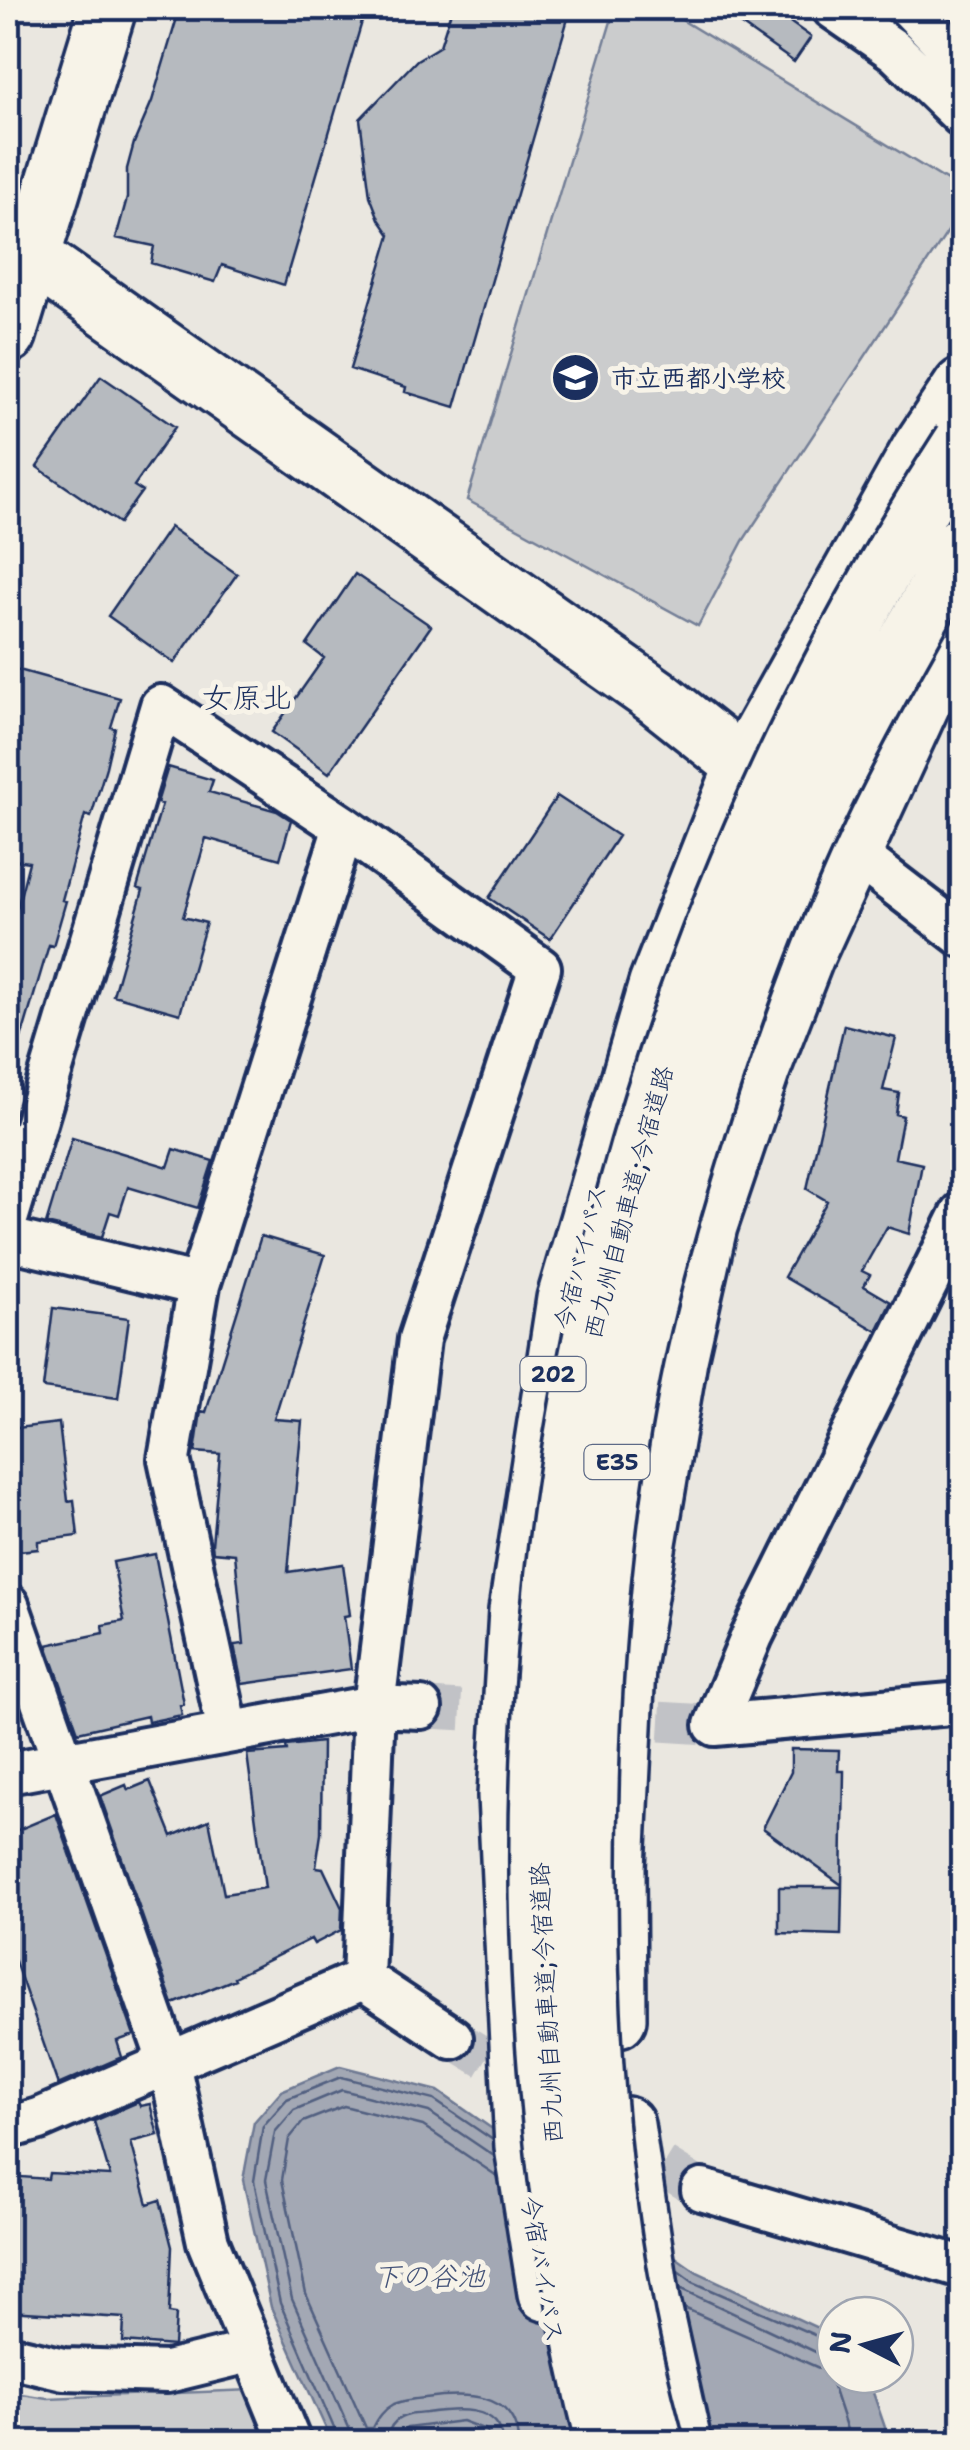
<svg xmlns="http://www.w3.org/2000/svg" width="970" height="2450" font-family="'Shantell Sans','Klee One',sans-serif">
	<rect width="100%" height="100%" fill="#eae7e0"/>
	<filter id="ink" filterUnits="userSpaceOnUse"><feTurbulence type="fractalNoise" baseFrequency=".01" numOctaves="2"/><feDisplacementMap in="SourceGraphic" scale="20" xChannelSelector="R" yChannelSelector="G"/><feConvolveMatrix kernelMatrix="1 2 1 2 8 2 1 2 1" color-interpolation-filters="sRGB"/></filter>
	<g filter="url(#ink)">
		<path fill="#cbcccd" stroke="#737e96" stroke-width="2.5" d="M 615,8 L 662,8 L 962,190 L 962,210 L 743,541 L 698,626 L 467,500 Z
			M 253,2390 L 276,2442 L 8,2442 L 8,2392 L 47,2398 Z"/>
		<path fill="#a3a8b4" stroke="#6d7892" stroke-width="2.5" d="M 340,2066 L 438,2091 L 697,2272 L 835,2336 L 835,2375 L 867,2375 L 890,2442 L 491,2442 L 462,2431 L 374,2442 L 332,2442 L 271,2307 L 243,2180 L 254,2122 L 281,2091 Z"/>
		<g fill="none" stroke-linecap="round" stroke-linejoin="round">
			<path stroke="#515f80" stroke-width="2.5" d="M 497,2176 L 423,2126 L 344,2106 L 303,2122 L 289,2139 L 282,2180 L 306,2294 L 366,2428 L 373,2428 C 378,2418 383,2410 394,2404 C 403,2400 414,2399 425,2398 C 462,2393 516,2390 518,2442
				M 678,2271 L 693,2282 L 835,2344
				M 680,2288 L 822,2355 L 835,2357
				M 684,2308 L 828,2372 L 851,2442
				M 340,2442 L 280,2303 L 254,2181 L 263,2126 L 287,2099 L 341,2077 L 434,2100 L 493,2140
				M 352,2442 L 350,2430 L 292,2299 L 266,2180 L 275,2132 L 294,2110 L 342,2090 L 429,2112 L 494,2156
				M 387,2442 C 388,2434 389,2427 396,2421 C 404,2414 416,2414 426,2413 C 453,2409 501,2403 503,2442
				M 400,2442 L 401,2434 L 407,2428 L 462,2421 L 486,2430 L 491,2442"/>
		</g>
		<path fill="#b6babf" stroke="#1b2f5e" stroke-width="2.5" d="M 180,8 L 366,8 L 284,285 L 222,265 L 215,282 L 151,263 L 154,246 L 116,238 L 127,198 L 127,169 L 134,143 L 152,101 Z
			M 452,8 L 571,8 L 455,407 L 405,392 L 406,387 L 350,369 L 390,235 L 379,219 L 370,196 L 360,119 L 417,60 L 440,46 Z
			M 717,8 L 770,8 L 811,37 L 794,62 Z
			M 101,376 L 175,427 L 134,486 L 142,491 L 119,523 L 37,467 Z
			M 170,527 L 237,574 L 174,663 L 108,616 Z
			M 355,574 L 431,626 L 329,773 L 272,732 L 324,658 L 307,645 Z
			M 8,667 L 120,698 L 111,727 L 115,728 L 106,767 L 91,817 L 85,815 L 62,900 L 66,901 L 53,946 L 49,945 L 15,1059 L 8,1058 L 8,944 L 29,862 L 8,859 Z
			M 168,767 L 213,780 L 209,792 L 277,811 L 291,820 L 280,859 L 206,838 L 183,917 L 206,923 L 180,1014 L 113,995 L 143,890 L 137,888 L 162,804 L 157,803 Z
			M 557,796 L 618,836 L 550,939 L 489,898 Z
			M 844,1025 L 896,1038 L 883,1090 L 899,1093 L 896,1114 L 903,1116 L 895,1158 L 922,1164 L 909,1234 L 887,1227 L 862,1271 L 870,1275 L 864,1286 L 891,1302 L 877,1331 L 784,1277 L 827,1201 L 807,1189 Z
			M 72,1138 L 168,1167 L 174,1149 L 213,1161 L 198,1208 L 128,1187 L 119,1215 L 110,1212 L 102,1237 L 46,1224 Z
			M 261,1236 L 325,1255 L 274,1419 L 302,1421 L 288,1572 L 343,1564 L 350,1615 L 344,1616 L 351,1669 L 242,1684 L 234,1645 L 244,1644 L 235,1554 L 213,1552 L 212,1545 L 220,1454 L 195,1452 L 201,1411 L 206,1412 Z
			M 53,1308 L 129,1318 L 118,1398 L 43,1388 Z
			M 59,1423 L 68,1501 L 74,1500 L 78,1536 L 38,1541 L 38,1549 L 8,1552 L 8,1504 L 15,1503 L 8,1429 Z
			M 155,1554 L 184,1704 L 180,1705 L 182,1715 L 148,1722 L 147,1716 L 78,1732 L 47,1645 L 104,1633 L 103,1625 L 124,1621 L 113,1562 Z
			M 322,1742 L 321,1834 L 316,1867 L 323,1868 L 342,1908 L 341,1930 L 314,1944 L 311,1939 L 234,1977 L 235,1979 L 173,2004 L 100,1796 L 126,1785 L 128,1790 L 150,1781 L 172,1836 L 209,1820 L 224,1894 L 265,1888 L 247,1754 L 287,1751 L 286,1746 Z
			M 791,1749 L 839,1750 L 838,1771 L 844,1771 L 842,1885 L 763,1828 L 791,1772 Z
			M 56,1814 L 134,2035 L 117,2041 L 122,2057 L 58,2085 L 8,1941 L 8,1834 Z
			M 779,1887 L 842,1887 L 841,1935 L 779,1933 Z
			M 138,2102 L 140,2106 L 150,2104 L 158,2135 L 131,2142 L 148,2204 L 160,2200 L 172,2247 L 169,2313 L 176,2314 L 174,2346 L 123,2342 L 124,2318 L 8,2311 L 8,2176 L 48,2179 L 49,2173 L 110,2176 L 94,2121 Z"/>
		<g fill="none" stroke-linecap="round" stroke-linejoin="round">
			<path stroke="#c1c2c6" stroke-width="40" stroke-dasharray="40 20" stroke-linecap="butt" d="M 421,1708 L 537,1715
				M 600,1718 L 715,1725
				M 452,2038 L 537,2089
				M 612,2135 L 702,2190"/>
			<defs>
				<path id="street" d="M 833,8 L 895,51 L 962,116
					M 910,8 L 962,62
					M 832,836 L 962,936
					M 962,1213 L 752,1636 L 715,1725 L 962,1703
					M 8,1216 L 161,706 L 344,827 L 540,968 L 419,1339 L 374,1706 L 363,1979
					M 8,1239 L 199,1285
					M 8,1605 L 169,2063 L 208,2242 L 290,2442
					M 228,1731 L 169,1459 L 199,1285 L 344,827
					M 8,1773 L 374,1706 L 421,1708
					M 363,1979 L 452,2038
					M 8,2128 L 39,2119 L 363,1979
					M 702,2190 L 962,2267
					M 8,2356 L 64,2369 L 167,2372 L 253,2351"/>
				<path id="secondary" d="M 8,239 L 657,697 L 759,778
					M 8,335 L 108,8"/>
				<path id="highway" d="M 618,2019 L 617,1867 L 627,1667 L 679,1359 L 709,1226 L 762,1069 L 806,956 L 923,701 L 962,634
					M 626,2125 L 652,2301 L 683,2442
					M 546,2293 L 523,2147 L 506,1796 L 517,1611 L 565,1299 L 657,984 L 743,766 L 920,449 L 962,386"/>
			</defs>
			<use href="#street" stroke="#1b2f5e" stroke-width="48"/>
			<use href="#secondary" stroke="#1b2f5e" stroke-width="62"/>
			<use href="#highway" stroke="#1b2f5e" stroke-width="62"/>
			<use href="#street" stroke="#f7f3e8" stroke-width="40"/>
			<use href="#secondary" stroke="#f7f3e8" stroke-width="55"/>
			<use href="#highway" stroke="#f7f3e8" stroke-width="55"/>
			<defs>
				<path id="highway-bridge" d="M 605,2442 C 568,2300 551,2153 542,2007 C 511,1448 658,911 962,442
					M 655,2442 C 606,2263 590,2078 589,1892 C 588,1724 598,1555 629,1389 C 644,1308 667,1227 691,1149 C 728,1029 770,909 825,796 C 867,710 915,627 962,544"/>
			</defs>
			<use href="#highway-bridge" stroke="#1b2f5e" stroke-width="62" stroke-linecap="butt"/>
			<use href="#highway-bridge" stroke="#f7f3e8" stroke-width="55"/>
		</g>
	</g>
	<defs>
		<symbol id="school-disc" viewBox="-11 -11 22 22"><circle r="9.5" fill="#1b2f5e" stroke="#f7f3e8"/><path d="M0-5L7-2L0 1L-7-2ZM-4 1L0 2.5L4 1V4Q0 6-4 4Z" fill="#fff"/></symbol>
	</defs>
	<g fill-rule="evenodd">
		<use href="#school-disc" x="548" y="350" width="55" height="55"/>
	</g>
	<g text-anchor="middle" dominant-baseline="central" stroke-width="10" stroke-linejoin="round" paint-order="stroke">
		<g fill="#f7f3e8" stroke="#5d6a87" stroke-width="2.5">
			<rect x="520.5" y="1357" width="65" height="34" rx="8"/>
			<rect x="584.5" y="1445" width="65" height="34" rx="8"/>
		</g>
		<g font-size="22" font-weight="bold" fill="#1b2f5e">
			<text x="553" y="1374">202</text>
			<text x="617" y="1462">E35</text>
		</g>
		<g font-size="25" font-weight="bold" fill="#1b2f5e" stroke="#f7f3e8" text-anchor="start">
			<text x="611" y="378">市立西都小学校</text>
		</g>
		<g font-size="25" fill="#1b2f5e" stroke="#f7f3e8">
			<text transform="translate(628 1202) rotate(-75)">西九州自動車道;今宿道路</text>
			<text transform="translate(580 1257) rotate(-76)">今宿バイパス</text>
			<text transform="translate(546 2003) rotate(-93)">西九州自動車道;今宿道路</text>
			<text transform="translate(543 2269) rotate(80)">今宿バイパス</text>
		</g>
		<g font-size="28" font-style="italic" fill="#445378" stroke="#f7f3e8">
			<text x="429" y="2276">下の谷池</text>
		</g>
		<g font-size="30" fill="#1b2f5e" stroke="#f7f3e8">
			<text x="247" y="697">女原北</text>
		</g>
	</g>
	<rect width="970" height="2450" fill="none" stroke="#f7f3e8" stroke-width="40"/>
	<rect x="20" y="20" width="930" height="2410" fill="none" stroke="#1b2f5e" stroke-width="4" filter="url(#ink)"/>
	<g transform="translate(865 2345) rotate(276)"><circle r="48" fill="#f7f3e8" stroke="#9fa5b1" stroke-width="2.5"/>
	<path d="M0-8L18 38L0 25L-18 38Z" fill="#1b2f5e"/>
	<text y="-15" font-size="28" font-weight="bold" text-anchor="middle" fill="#1b2f5e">N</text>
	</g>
</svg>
